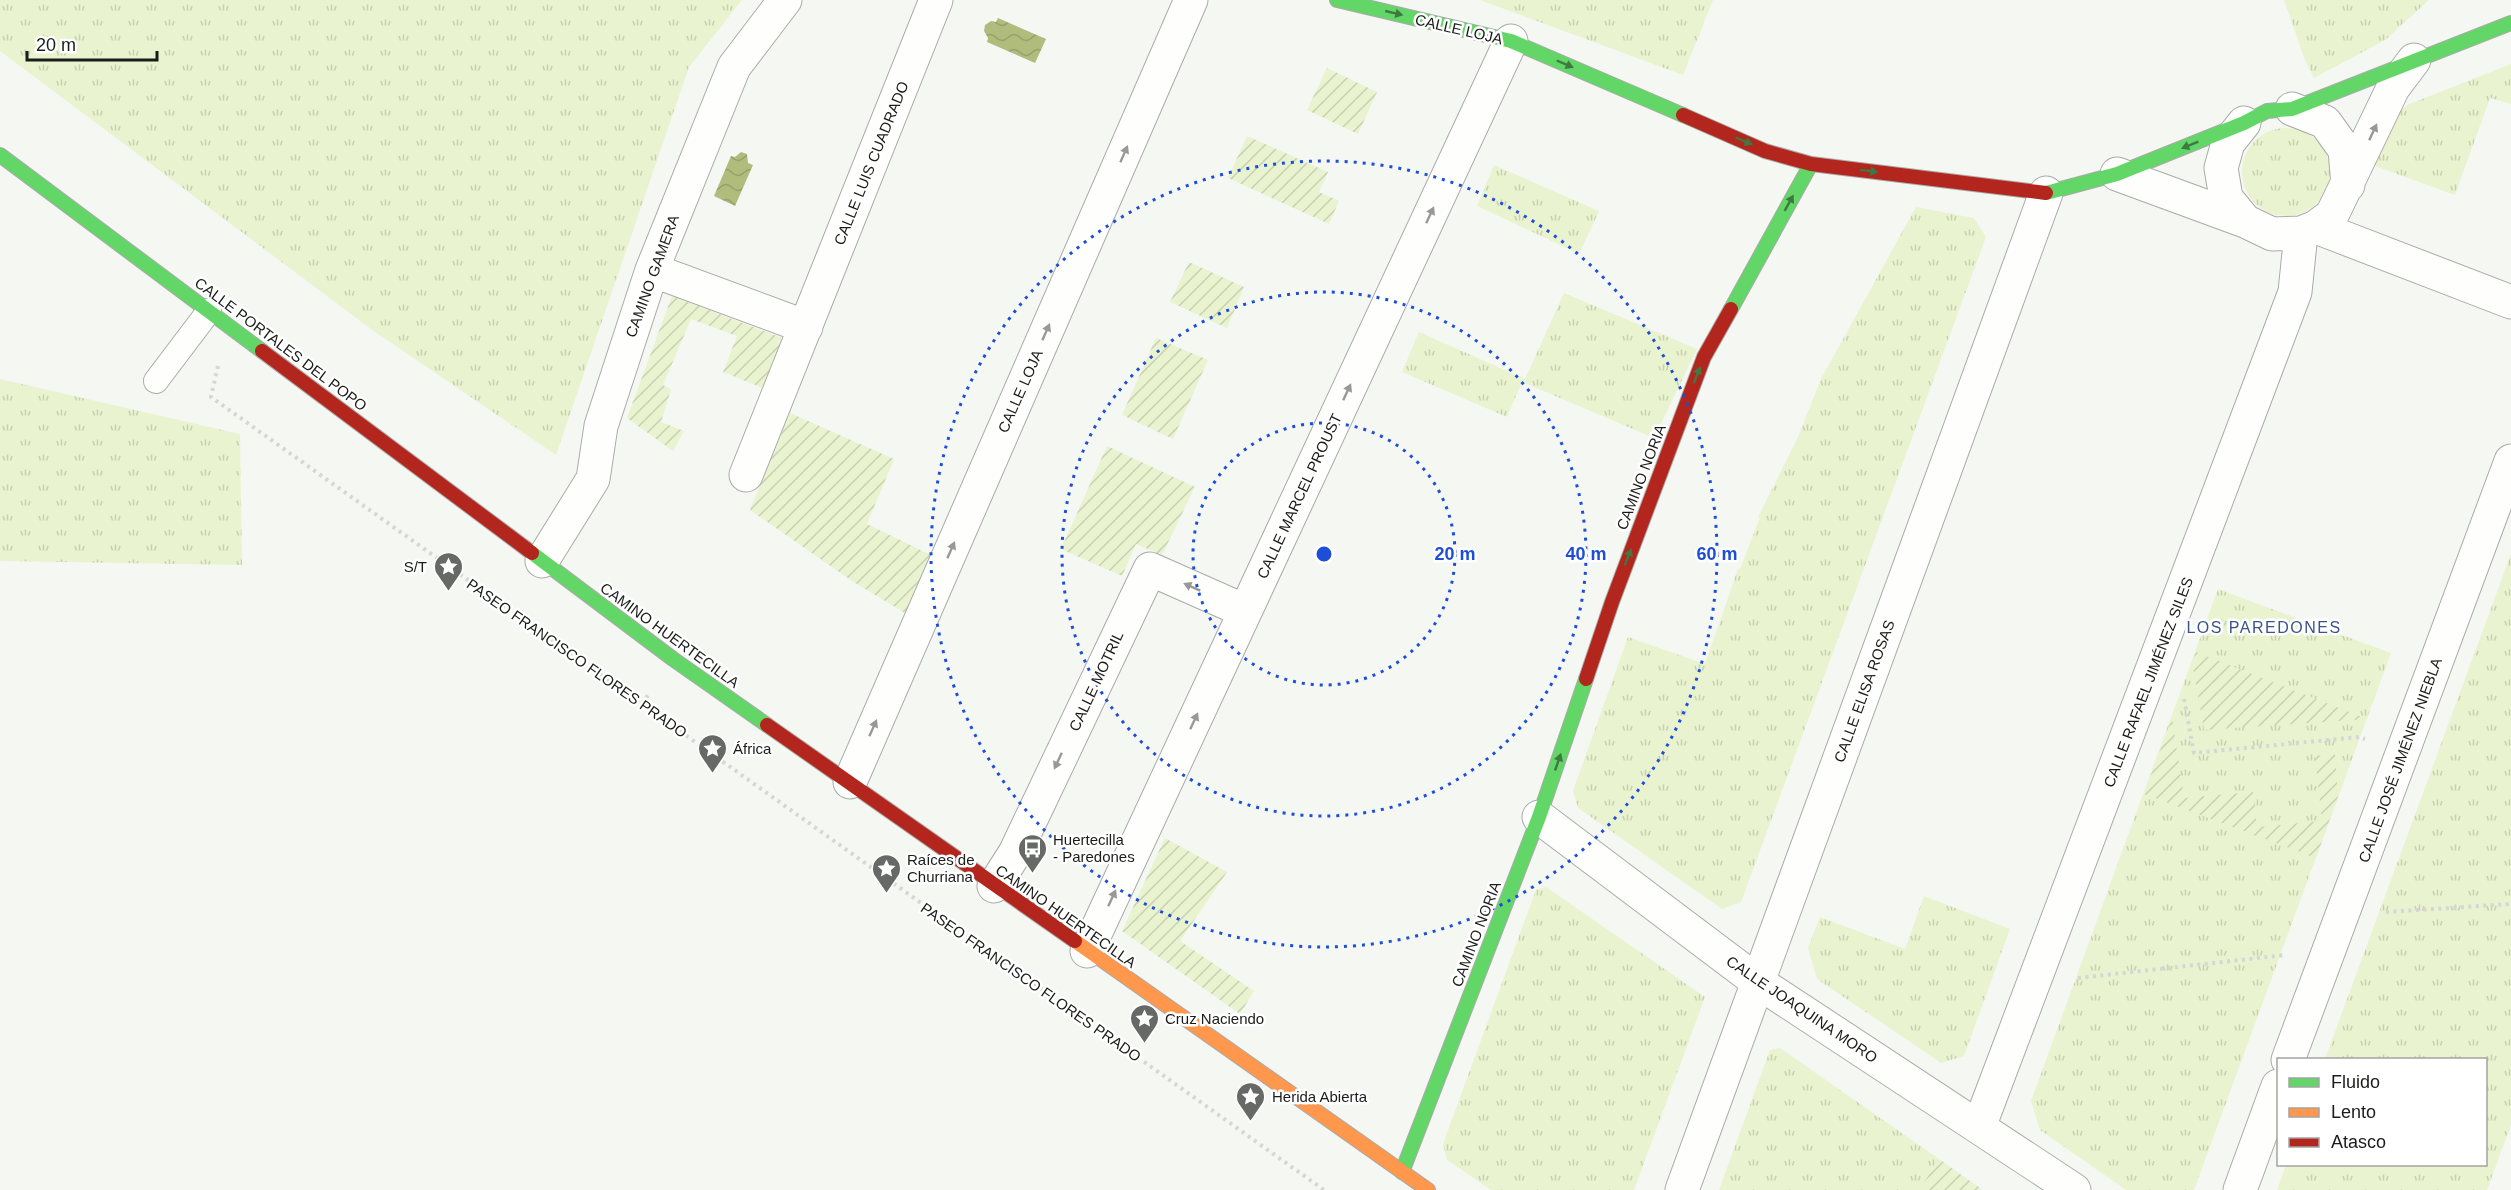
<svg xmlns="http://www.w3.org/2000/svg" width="2511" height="1190" font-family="Arial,sans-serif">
	<defs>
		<pattern id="grass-tufts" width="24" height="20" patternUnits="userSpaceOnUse" patternTransform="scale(1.5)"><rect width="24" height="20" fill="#e9f3cf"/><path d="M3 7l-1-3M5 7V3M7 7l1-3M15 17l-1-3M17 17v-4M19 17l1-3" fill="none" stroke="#c7d0b1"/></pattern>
		<pattern id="garden-furrows" width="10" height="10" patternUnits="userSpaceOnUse" patternTransform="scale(1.5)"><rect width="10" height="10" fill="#e9f3cf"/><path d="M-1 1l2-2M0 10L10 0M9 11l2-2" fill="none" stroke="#c7d0b1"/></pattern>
		<pattern id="water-waves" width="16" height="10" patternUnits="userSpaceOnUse" patternTransform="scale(1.5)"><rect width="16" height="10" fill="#afbc7c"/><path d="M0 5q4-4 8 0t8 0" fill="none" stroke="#96a16b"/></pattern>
	</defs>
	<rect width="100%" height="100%" fill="#f5f7f3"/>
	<path fill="url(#grass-tufts)" d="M 0,0 L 742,0 L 689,67 L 556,455 L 371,329 L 0,51 Z
		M 1480,0 L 1713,0 L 1683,75 Z
		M 2284,0 L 2429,0 L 2385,40 L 2314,78 L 2305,60 Z
		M 2511,64 L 2511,104 L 2490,98 L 2455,195 L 2375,166 L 2392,119 L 2407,105 Z
		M2242 172a44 44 0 1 1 88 0a44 44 0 1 1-88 0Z
		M 1494,165 L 1599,211 L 1579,254 L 1477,206 Z
		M 1916,207 L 1974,218 L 1986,237 L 1741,902 L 1722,909 L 1578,808 L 1573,791 L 1628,637 L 1705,664 L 1738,569 L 1740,569 L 1760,518 L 1758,517 L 1798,437 L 1821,379 Z
		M 1564,293 L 1697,349 L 1654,438 L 1522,382 L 1507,417 L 1402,372 L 1419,332 L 1525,379 Z
		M 0,379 L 240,434 L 242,565 L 0,561 Z
		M 2511,554 L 2511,1125 L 2487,1190 L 2277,1190 L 2286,1165 L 2486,1164 L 2486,1060 L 2325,1059 Z
		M 2218,589 L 2391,653 L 2194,1190 L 2126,1190 L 2040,1130 L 2031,1101 Z
		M 1546,887 L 1705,997 L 1634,1190 L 1491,1190 L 1447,1160 L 1443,1144 L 1536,890 Z
		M 1924,896 L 2010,929 L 1964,1056 L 1941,1063 L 1817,979 L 1808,948 L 1820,917 L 1905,949 Z
		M 1780,1048 L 1939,1159 L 1919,1190 L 1719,1190 L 1770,1050 Z"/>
	<path fill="url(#garden-furrows)" d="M 1327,68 L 1377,92 L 1358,134 L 1307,110 Z
		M 1247,136 L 1328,172 L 1319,192 L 1339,201 L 1329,224 L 1228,178 Z
		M 1189,262 L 1244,287 L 1227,328 L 1170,302 Z
		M 672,296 L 785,339 L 765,389 L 723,372 L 737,336 L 691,319 L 663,385 L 671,389 L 661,422 L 684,431 L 673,451 L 627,418 Z
		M 1156,338 L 1208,360 L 1173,439 L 1122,415 Z
		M 790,413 L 894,459 L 867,524 L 935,557 L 910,616 L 852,581 L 750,510 Z
		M 1107,446 L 1195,487 L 1162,555 L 1136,544 L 1122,576 L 1061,549 Z
		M 2196,652 L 2367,719 L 2204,730 L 2192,662 Z
		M 2172,718 L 2184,798 L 2253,792 L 2257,827 L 2322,821 L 2315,756 L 2335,754 L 2338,797 L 2316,858 L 2144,794 Z
		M 1165,838 L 1227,872 L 1180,941 L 1254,991 L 1240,1014 L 1122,931 Z
		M 1939,1159 L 1983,1190 L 1919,1190 Z"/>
	<path fill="url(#water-waves)" d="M 998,18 L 1046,39 L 1035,63 L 987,42 L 988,38 L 984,31 L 985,25 L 991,21 L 996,22 Z
		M 741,152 L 747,154 L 748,163 L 753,165 L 735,206 L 714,196 L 731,156 L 735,157 Z"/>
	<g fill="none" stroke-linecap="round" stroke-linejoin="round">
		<defs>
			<path id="lane" d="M 156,381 L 209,311"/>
			<path id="street" d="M 2292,109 L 2325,122 L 2345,150 L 2348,185
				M 2244,123 L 2228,143 L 2221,168 L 2226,198 L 2245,221
				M 2117,174 L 2245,221 L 2272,234 L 2301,233 L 2316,227 L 2332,215 L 2393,88 L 2414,60
				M 2316,227 L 2511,302
				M 652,270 L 806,327
				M 746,475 L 936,0
				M 542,561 L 593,479 L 601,426 L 652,270 L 734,67 L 785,0
				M 850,782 L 1191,0
				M 1539,817 L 1758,982 L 2074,1190
				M 994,886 L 1015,853 L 1150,569 L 1245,611
				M 1087,951 L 1511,41
				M 2288,1060 L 2511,461
				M 1979,1127 L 2295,292 L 2301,233
				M 1682,1190 L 2046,193
				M 2240,1190 L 2278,1086"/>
			<path id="fast" d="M 1337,0 L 1511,41 L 1683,115
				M 0,155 L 262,351
				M 2046,193 L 2117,174 L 2244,123 L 2267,111 L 2292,109 L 2511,23
				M 1731,309 L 1811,164
				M 532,553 L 673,659 L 767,725
				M 1402,1172 L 1539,817 L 1586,679"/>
			<path id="slow" d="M 1075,941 L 1428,1190"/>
			<path id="jam" d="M 1683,115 L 1765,151 L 1811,164 L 2046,193
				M 262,351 L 532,553
				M 1586,679 L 1612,602 L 1704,357 L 1731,309
				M 767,725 L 1075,941"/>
		</defs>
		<use href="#lane" stroke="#aaaba9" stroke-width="26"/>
		<use href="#street" stroke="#aaaba9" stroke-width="35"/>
		<use href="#fast" stroke="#aaaba9" stroke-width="16"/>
		<use href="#slow" stroke="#aaaba9" stroke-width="16"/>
		<use href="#jam" stroke="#aaaba9" stroke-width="16"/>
		<path stroke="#d6d6d5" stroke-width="4" stroke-dasharray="3 4.5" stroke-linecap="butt" d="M 218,366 L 211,397 L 1324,1190
			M 2184,699 L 2194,753 L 2359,737 L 2365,739
			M 642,704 L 650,692
			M 2386,912 L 2511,904
			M 2078,978 L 2285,955"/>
		<use href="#lane" stroke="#fefefd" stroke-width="24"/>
		<use href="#street" stroke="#fefefd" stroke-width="33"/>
		<use href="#fast" stroke="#63d668" stroke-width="14"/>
		<use href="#slow" stroke="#ff974d" stroke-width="14"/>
		<use href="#jam" stroke="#b3261e" stroke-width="14"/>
	</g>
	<defs><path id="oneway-solid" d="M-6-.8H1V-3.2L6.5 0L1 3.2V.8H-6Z" transform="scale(1.5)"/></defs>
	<g fill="#3f7941">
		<use href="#oneway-solid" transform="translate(1394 13) rotate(13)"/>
		<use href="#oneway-solid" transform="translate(1565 64) rotate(23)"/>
		<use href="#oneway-solid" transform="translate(1744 141) rotate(23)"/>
		<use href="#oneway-solid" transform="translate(2190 145) rotate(158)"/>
		<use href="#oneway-solid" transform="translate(1869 171) rotate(7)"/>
		<use href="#oneway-solid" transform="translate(1789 203) rotate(-61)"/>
		<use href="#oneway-solid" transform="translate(1697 375) rotate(-69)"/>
		<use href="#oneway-solid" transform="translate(1628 557) rotate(-69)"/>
		<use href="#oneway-solid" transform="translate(1558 762) rotate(-71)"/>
	</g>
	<g fill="#989897">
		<use href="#oneway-solid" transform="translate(2373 132) rotate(-65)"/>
		<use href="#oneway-solid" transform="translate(1124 154) rotate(-66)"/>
		<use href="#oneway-solid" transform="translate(1430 215) rotate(-65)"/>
		<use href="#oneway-solid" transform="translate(1046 332) rotate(-66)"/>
		<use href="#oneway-solid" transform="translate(1347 392) rotate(-65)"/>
		<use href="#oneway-solid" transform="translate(951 550) rotate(-66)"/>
		<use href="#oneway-solid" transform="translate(1192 587) rotate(-156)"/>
		<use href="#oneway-solid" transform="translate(1194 721) rotate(-65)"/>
		<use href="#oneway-solid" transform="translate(873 728) rotate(-66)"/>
		<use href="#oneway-solid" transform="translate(1058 761) rotate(115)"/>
		<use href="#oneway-solid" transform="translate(1112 898) rotate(-65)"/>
	</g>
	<g fill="none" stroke="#1d4ed8" stroke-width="3" stroke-dasharray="3 6">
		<circle cx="1324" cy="554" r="131"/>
		<circle cx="1324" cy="554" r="262"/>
		<circle cx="1324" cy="554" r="393"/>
	</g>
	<defs>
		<symbol id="sight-pin" viewBox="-11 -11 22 30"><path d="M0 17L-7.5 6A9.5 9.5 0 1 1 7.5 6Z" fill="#676966" stroke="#fff"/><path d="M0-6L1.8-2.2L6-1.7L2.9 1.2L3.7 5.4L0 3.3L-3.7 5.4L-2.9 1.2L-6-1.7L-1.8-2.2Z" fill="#fff"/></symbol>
		<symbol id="bus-pin" viewBox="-11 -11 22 30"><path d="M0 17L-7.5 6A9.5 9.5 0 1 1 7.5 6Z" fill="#676966" stroke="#fff"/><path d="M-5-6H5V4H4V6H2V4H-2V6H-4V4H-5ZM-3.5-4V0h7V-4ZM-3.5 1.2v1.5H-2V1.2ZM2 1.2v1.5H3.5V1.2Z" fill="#fff"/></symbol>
	</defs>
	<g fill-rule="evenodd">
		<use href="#sight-pin" x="432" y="550" width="33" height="45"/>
		<use href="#sight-pin" x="696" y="732" width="33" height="45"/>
		<use href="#bus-pin" x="1016" y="832" width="33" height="45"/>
		<use href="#sight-pin" x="870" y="852" width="33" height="45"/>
		<use href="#sight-pin" x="1128" y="1002" width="33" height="45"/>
		<use href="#sight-pin" x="1234" y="1080" width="33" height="45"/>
	</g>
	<g text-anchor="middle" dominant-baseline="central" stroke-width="5" stroke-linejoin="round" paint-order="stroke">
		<g font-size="15" fill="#1b1c1a" stroke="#fff">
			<text transform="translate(1459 29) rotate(13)">CALLE LOJA</text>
			<text transform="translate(871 163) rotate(-68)">CALLE LUIS CUADRADO</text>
			<text transform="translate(652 276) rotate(-70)">CAMINO GAMERA</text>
			<text transform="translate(281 344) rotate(37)">CALLE PORTALES DEL POPO</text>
			<text transform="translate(1020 391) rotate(-66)">CALLE LOJA</text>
			<text transform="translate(1641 477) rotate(-69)">CAMINO NORIA</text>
			<text transform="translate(1299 496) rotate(-65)">CALLE MARCEL PROUST</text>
			<text transform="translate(670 635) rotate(36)">CAMINO HUERTECILLA</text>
			<text transform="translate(577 658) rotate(35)">PASEO FRANCISCO FLORES PRADO</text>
			<text transform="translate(1096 681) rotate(-65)">CALLE MOTRIL</text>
			<text transform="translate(2148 682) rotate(-69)">CALLE RAFAEL JIMÉNEZ SILES</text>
			<text transform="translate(1864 691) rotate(-70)">CALLE ELISA ROSAS</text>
			<text transform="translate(2400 760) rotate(-70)">CALLE JOSÉ JIMÉNEZ NIEBLA</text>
			<text transform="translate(1066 916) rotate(35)">CAMINO HUERTECILLA</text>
			<text transform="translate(1476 934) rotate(-69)">CAMINO NORIA</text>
			<text transform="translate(1031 982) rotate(35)">PASEO FRANCISCO FLORES PRADO</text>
			<text transform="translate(1802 1009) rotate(34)">CALLE JOAQUINA MORO</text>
		</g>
		<g font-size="15" fill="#1b1c1a" stroke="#fff" text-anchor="start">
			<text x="427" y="566" text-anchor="end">S/T</text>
			<text x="733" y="748">África</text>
			<text x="1053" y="839">Huertecilla<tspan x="1053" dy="17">- Paredones</tspan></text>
			<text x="907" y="859">Raíces de<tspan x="907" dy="17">Churriana</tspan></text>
			<text x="1165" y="1018">Cruz Naciendo</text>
			<text x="1272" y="1096">Herida Abierta</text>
		</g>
		<g font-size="16" letter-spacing="1.5" fill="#3a538d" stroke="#fff">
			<text x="2264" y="627">LOS PAREDONES</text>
		</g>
	</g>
	<circle cx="1324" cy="554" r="9" fill="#1d4ed8" stroke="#fff" stroke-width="3"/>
	<g font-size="18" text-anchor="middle" font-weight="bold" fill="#1d4ed8" stroke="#fff" stroke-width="5" stroke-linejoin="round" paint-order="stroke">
		<text x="1455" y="560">20 m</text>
		<text x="1586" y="560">40 m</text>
		<text x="1717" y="560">60 m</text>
	</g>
	<rect x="2277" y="1058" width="210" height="108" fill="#ffffff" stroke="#a4a4a3" stroke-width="1.5"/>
	<rect x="2289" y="1078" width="30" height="9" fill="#63d668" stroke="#a4a4a3" stroke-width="1.5"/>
	<text x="2331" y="1088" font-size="18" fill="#1b1c1a">Fluido</text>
	<rect x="2289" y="1108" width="30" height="9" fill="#ff974d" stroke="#a4a4a3" stroke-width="1.5"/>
	<text x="2331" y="1118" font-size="18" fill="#1b1c1a">Lento</text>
	<rect x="2289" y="1138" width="30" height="9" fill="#b3261e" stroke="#a4a4a3" stroke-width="1.5"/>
	<text x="2331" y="1148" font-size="18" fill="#1b1c1a">Atasco</text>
	<path d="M27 51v9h130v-9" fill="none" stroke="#1b1c1a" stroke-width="3"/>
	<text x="36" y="51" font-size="18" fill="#1b1c1a" stroke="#ffffff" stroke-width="4.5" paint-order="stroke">20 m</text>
</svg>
